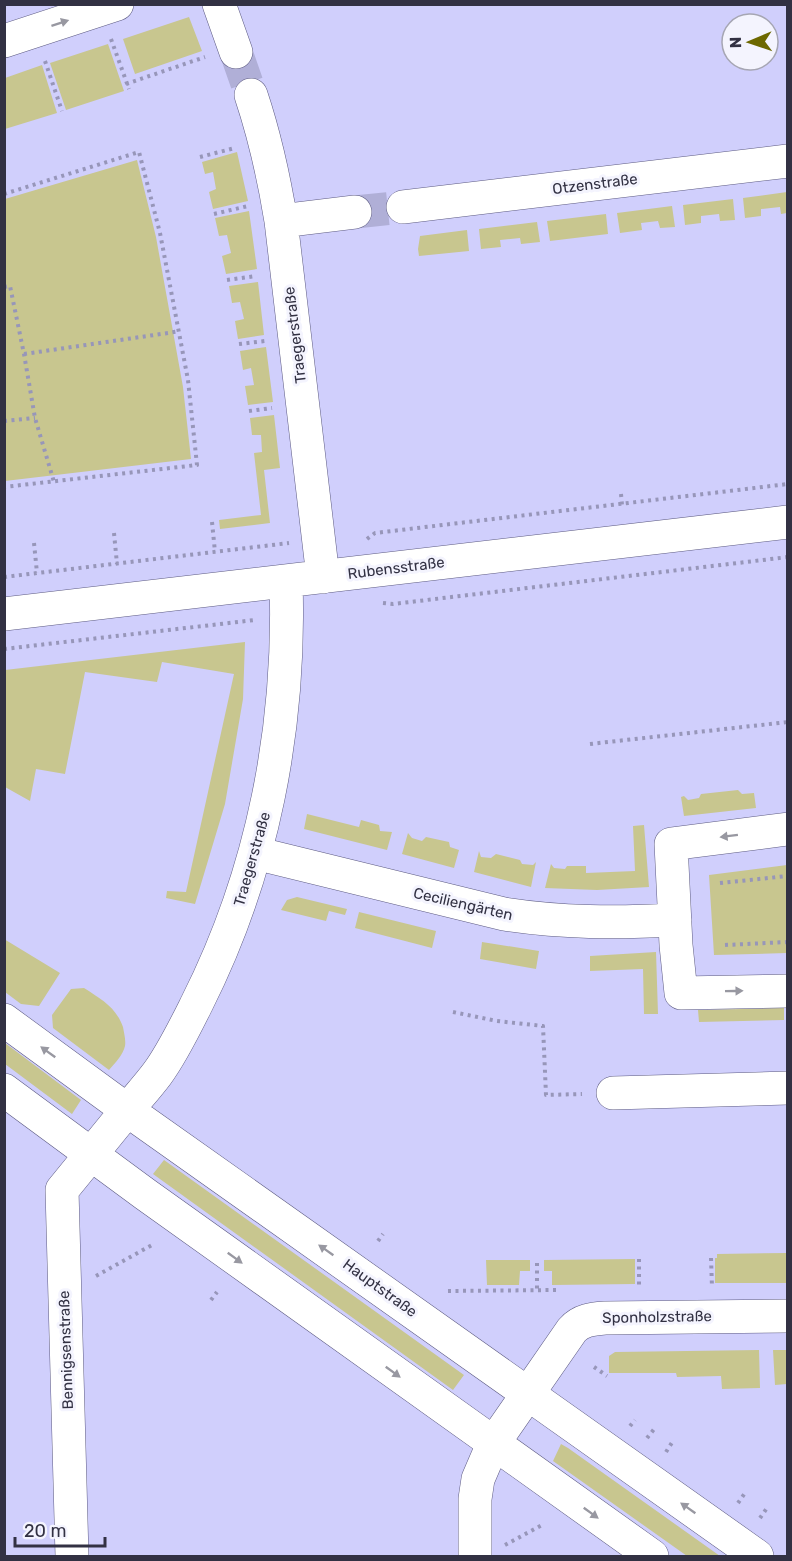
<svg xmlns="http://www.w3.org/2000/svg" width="792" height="1561" font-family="Rubik,sans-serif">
	<rect width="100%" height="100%" fill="#d0cffc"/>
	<path fill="#c8c68f" d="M 189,17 L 202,51 L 135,74 L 123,39 Z
		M 108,44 L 124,91 L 66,110 L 50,63 Z
		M 42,65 L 57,113 L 5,129 L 5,78 Z
		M 237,152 L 248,201 L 213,209 L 209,192 L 216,189 L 213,172 L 205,174 L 202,162 Z
		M 137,160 L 156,237 L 183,387 L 191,459 L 5,481 L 5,199 Z
		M 787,192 L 787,213 L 781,214 L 780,207 L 761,209 L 761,216 L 745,218 L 743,198 Z
		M 733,199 L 735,220 L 720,221 L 719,214 L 701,216 L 701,223 L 685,225 L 683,205 Z
		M 672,206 L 675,227 L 660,228 L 658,221 L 641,223 L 642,230 L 620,233 L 617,213 Z
		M 249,211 L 257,269 L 226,274 L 222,256 L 231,253 L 227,235 L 219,236 L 215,218 Z
		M 606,214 L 608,234 L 550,241 L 547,221 Z
		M 537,222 L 540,242 L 521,244 L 520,238 L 500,240 L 501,247 L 481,249 L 479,229 Z
		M 467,230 L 469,251 L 419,256 L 418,249 L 420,236 Z
		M 258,282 L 264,335 L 238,339 L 235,321 L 244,319 L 240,302 L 232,303 L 229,286 Z
		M 266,347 L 273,402 L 248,405 L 245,386 L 254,385 L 251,368 L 243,370 L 240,351 Z
		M 274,415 L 280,468 L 264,470 L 270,523 L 220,529 L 219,520 L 261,515 L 254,453 L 262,452 L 261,435 L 252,435 L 250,418 Z
		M 245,642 L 243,699 L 225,804 L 195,904 L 166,898 L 167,891 L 186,892 L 234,674 L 162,662 L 157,682 L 85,672 L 65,774 L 36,769 L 30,801 L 5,787 L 5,670 Z
		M 738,790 L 742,794 L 754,793 L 756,808 L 684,816 L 681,797 L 684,796 L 688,800 L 699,798 L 701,794 Z
		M 307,814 L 359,827 L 361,820 L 379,825 L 380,831 L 392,832 L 387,850 L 304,829 Z
		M 644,825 L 649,887 L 597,890 L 545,888 L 551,864 L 554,868 L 565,869 L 567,866 L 586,866 L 586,873 L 635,871 L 633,826 Z
		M 408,833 L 412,838 L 422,841 L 426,837 L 449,842 L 450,847 L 459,850 L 454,868 L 402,854 Z
		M 479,851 L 481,857 L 491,858 L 496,854 L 520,860 L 522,864 L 533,865 L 536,862 L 531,887 L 474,872 Z
		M 787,865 L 787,953 L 714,955 L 709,875 Z
		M 297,897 L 347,909 L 345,915 L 329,911 L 326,921 L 281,910 L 287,900 Z
		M 359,912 L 436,931 L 432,948 L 355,928 Z
		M 4,939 L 60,973 L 39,1006 L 21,1004 L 5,992 Z
		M 482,942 L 539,951 L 536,969 L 480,959 Z
		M 656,952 L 658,1014 L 644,1014 L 643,969 L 590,971 L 590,956 Z
		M 84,988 C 101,999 116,1007 123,1027 C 124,1033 126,1040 125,1046 C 123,1055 115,1063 109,1070 L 53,1028 L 52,1015 L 71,989 Z
		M 784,1008 L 784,1020 L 699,1022 L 698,1010 Z
		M 5,1043 L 81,1100 L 72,1114 L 5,1064 Z
		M 164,1160 L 464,1375 L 453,1390 L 153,1174 Z
		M 787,1253 L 787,1283 L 715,1283 L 715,1258 L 717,1258 L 717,1254 Z
		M 635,1259 L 635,1284 L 552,1285 L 552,1271 L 544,1271 L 544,1260 Z
		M 486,1260 L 530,1260 L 530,1271 L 520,1271 L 519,1285 L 487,1285 Z
		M 759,1350 L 760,1388 L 722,1389 L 721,1376 L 677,1377 L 676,1373 L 609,1373 L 609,1356 L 615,1352 Z
		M 773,1350 L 787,1350 L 787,1384 L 775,1385 Z
		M 561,1444 L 568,1448 L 720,1556 L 687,1556 L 553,1461 Z"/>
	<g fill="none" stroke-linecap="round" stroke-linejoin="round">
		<path stroke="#b0afd7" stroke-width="33" stroke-dasharray="33 16" stroke-linecap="butt" d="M 236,52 L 251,95
			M 355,212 L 403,207"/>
		<defs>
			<path id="minor" d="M 219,4 L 236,52
				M 4,41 L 117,4
				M 251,95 C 265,137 274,178 281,221 L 323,577
				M 403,207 L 788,161
				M 281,221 L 355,212
				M 4,614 L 788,522
				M 788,829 L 671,844 L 676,945 L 681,993 L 788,991
				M 255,853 L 504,914 C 562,923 616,923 675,920
				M 4,1020 L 127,1110 L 757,1556
				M 4,1090 L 145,1194 L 652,1556
				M 613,1093 L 788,1088
				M 72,1556 L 62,1190 C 84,1163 106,1136 128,1109 C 138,1097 148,1086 157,1074 C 172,1054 186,1025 197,1003 C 263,872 291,727 286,581
				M 475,1556 L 475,1499 L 478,1479 L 493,1444 L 572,1330 C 581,1320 592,1319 605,1318 L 788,1316"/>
		</defs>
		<use href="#minor" stroke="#5d5b82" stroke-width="34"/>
		<path stroke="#9796b9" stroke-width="4" stroke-dasharray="3 4.5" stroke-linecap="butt" d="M 111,39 L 129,89
			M 45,61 L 62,111
			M 126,84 L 205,57
			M 200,157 L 235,148
			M 4,194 L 139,152 L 160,233 L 188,380 L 197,465 L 4,487
			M 214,214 L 248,206
			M 227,280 L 256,276
			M 4,287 L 10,286 L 24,354 L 35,418 L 54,482
			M 239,344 L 265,341
			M 24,354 L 168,333 L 179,331
			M 249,411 L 272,408
			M 4,421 L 35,418
			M 621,494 L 622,505
			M 212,522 L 215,552
			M 114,533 L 117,564
			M 367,539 L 375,533 L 788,484
			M 34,543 L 37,573
			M 4,577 L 289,543
			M 383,603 L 393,604 L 788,557
			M 4,649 L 255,620
			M 590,744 L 788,722
			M 720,883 L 788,876
			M 725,945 L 788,942
			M 453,1012 L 497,1021 L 543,1026 L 546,1095 L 582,1094
			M 378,1241 L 383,1234
			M 711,1258 L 712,1287
			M 639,1259 L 639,1288
			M 537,1263 L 537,1290
			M 96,1276 L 152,1245
			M 448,1291 L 557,1290
			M 211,1300 L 217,1292
			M 594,1367 L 607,1376
			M 630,1426 L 635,1420
			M 647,1438 L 655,1428
			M 666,1452 L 673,1441
			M 738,1503 L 745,1493
			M 760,1518 L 767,1508
			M 505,1545 L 542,1525"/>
		<use href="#minor" stroke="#fff" stroke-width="33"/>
	</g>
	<defs><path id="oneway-solid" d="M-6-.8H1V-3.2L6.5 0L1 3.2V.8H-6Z" transform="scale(1.5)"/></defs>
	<g fill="#9898a1">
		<use href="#oneway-solid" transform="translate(60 23) rotate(-18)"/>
		<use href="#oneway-solid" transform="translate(729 836) rotate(173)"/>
		<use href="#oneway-solid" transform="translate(734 991) rotate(-1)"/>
		<use href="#oneway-solid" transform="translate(48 1052) rotate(-144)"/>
		<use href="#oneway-solid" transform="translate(326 1250) rotate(-145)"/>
		<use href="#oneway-solid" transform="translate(235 1258) rotate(36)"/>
		<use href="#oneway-solid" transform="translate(393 1372) rotate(36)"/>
		<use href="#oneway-solid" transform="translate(688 1508) rotate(-145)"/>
		<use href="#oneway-solid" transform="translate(591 1513) rotate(36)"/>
	</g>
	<g text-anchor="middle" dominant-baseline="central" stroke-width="6" stroke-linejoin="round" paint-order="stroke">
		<g font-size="15" fill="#323143" stroke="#f4f4fe">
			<text transform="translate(595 184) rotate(-7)">Otzenstraße</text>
			<text transform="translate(295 335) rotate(-97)">Traegerstraße</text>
			<text transform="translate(396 568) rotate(-7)">Rubensstraße</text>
			<text transform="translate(252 859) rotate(-74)">Traegerstraße</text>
			<text transform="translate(463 904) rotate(13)">Ceciliengärten</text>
			<text transform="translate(380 1288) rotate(36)">Hauptstraße</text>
			<text transform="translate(657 1317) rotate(-1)">Sponholzstraße</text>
			<text transform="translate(66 1350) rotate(-92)">Bennigsenstraße</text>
		</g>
	</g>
	<rect width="792" height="1561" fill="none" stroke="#323143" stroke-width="12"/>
	<g transform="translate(750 42) rotate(268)"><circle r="28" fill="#f4f4fe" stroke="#a6a6b3" stroke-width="1.5"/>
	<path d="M0-4.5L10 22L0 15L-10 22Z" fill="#6d6800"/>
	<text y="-9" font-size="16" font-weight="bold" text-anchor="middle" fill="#323143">N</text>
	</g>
	<path d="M15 1537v9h90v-9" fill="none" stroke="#323143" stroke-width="3"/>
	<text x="24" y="1537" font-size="18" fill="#323143" stroke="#f4f4fe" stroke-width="4.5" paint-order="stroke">20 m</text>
</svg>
